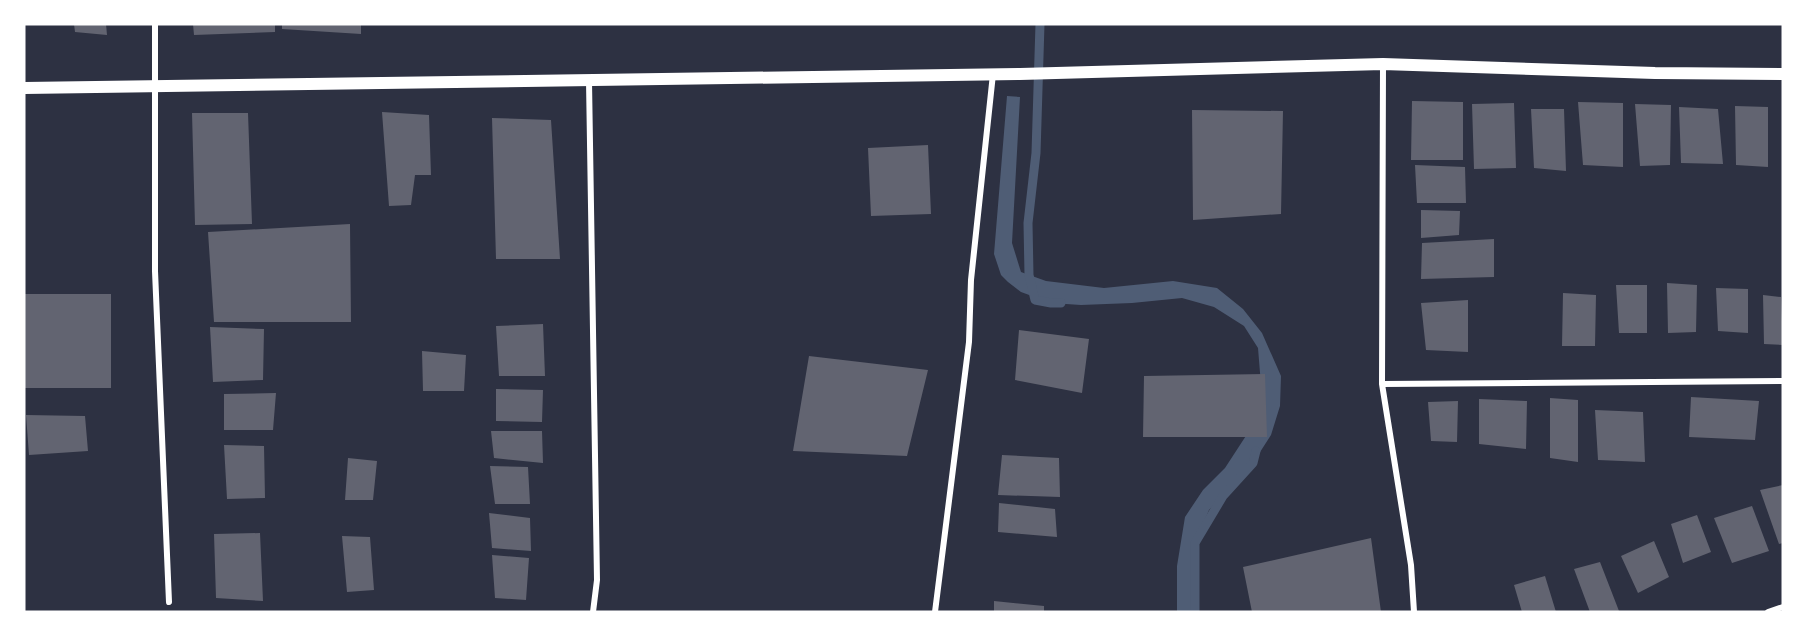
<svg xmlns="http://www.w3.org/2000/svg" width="1807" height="636" font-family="'Source Serif 4',serif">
	<rect width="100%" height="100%" fill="#2d3142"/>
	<path fill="#4f5d75" d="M 1007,96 L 1020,97 L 1012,243 L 1021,272 L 1046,281 L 1104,288 L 1173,281 L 1217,288 L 1243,309 L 1262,333 L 1281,376 L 1280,406 L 1271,435 L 1253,463 L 1209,510 L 1195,543 L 1194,612 L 1177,612 L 1177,566 L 1185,517 L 1203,490 L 1225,468 L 1253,425 L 1261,385 L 1258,348 L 1244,326 L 1214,307 L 1182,298 L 1132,303 L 1081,305 L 1051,303 L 1021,292 L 1008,282 L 1001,275 L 994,254 Z"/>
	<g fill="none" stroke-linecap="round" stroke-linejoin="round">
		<path stroke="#4f5d75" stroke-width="9" d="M 1040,24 L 1036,153 L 1028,223 L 1029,275 L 1035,300 L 1051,303 L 1061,303
			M 1195,612 L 1195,543 L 1223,496 L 1253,463 L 1256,451"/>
	</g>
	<path fill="#626471" d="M 74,24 L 106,24 L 107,35 L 75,32 Z
		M 193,24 L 275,24 L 275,32 L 194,35 Z
		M 282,24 L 361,24 L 361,34 L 282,29 Z
		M 1412,101 L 1463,102 L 1463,160 L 1411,160 Z
		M 1578,102 L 1623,103 L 1623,167 L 1583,165 Z
		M 1514,103 L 1516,168 L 1474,169 L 1472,104 Z
		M 1635,104 L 1671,105 L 1670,165 L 1640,166 Z
		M 1735,106 L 1768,107 L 1768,167 L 1736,165 Z
		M 1679,107 L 1718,109 L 1723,164 L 1681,163 Z
		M 1531,109 L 1564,109 L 1566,171 L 1534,168 Z
		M 1192,110 L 1283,111 L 1281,214 L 1193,220 Z
		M 382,112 L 429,115 L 431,175 L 415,175 L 411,205 L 389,206 Z
		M 192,113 L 248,113 L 252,224 L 195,225 Z
		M 492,118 L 551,120 L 560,259 L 496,259 Z
		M 928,145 L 931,214 L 871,216 L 868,148 Z
		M 1415,165 L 1465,167 L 1466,203 L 1417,203 Z
		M 1421,210 L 1460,211 L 1459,235 L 1421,238 Z
		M 350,224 L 351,322 L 214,322 L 208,232 Z
		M 1494,239 L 1494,277 L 1421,279 L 1422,243 Z
		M 1667,283 L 1697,285 L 1696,332 L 1668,333 Z
		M 1616,285 L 1647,285 L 1647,333 L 1619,333 Z
		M 1716,288 L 1748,289 L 1748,333 L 1718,331 Z
		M 1563,293 L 1596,295 L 1595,346 L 1562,346 Z
		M 24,294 L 111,294 L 111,388 L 24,388 Z
		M 1763,295 L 1781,297 L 1783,345 L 1764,344 Z
		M 1468,300 L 1468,352 L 1426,350 L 1421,303 Z
		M 543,324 L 545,376 L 499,376 L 496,326 Z
		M 210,327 L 264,329 L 263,380 L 213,382 Z
		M 1019,330 L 1089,339 L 1082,393 L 1015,380 Z
		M 422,351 L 466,355 L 464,391 L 423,391 Z
		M 809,356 L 928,370 L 907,456 L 793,451 Z
		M 1265,374 L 1267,437 L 1143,437 L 1144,376 Z
		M 496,389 L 543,390 L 542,422 L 496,421 Z
		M 276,393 L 273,430 L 224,430 L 224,394 Z
		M 1691,397 L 1759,401 L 1755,440 L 1689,437 Z
		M 1550,398 L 1578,400 L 1578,462 L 1550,458 Z
		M 1479,399 L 1527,401 L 1526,449 L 1479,444 Z
		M 1458,401 L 1457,442 L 1431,441 L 1428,402 Z
		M 1595,410 L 1643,412 L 1645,462 L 1598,460 Z
		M 26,415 L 85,416 L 88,451 L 29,455 Z
		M 491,431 L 542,431 L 543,463 L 494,458 Z
		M 224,445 L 264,446 L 265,498 L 227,499 Z
		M 1002,455 L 1059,458 L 1060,497 L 998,495 Z
		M 348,458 L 377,461 L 373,500 L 345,500 Z
		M 490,466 L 528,467 L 530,504 L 495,504 Z
		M 1783,485 L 1783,543 L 1779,544 L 1760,490 Z
		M 999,503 L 1055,509 L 1057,537 L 998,532 Z
		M 1752,506 L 1769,551 L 1732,563 L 1714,518 Z
		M 489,513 L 530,518 L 531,551 L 492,548 Z
		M 1697,515 L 1711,552 L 1683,563 L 1671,524 Z
		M 260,533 L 263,601 L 216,598 L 214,534 Z
		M 342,536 L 370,537 L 374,590 L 347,592 Z
		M 1371,538 L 1381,612 L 1252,612 L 1243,567 Z
		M 1654,541 L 1669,577 L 1638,593 L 1621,556 Z
		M 492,555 L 529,558 L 526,600 L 495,598 Z
		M 1600,562 L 1619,611 L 1590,612 L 1574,569 Z
		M 1545,576 L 1556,612 L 1522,612 L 1514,585 Z
		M 994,601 L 1044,606 L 1044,612 L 994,612 Z"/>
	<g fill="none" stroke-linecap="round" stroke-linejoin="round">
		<path stroke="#fff" stroke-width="6" d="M 155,24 L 155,271 L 169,602
			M 1383,64 L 1382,384 L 1411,565 L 1414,612
			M 589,81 L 597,580 L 593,612
			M 1382,384 L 1783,381
			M 935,612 L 969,342 L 971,280 L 993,74
			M 1768,612 L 1783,607"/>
		<path stroke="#fff" stroke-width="12" d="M 24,88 L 1020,74 L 1383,64 L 1655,73 L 1783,74"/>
	</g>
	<rect width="1807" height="636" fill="none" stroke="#ffffff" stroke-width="51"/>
</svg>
